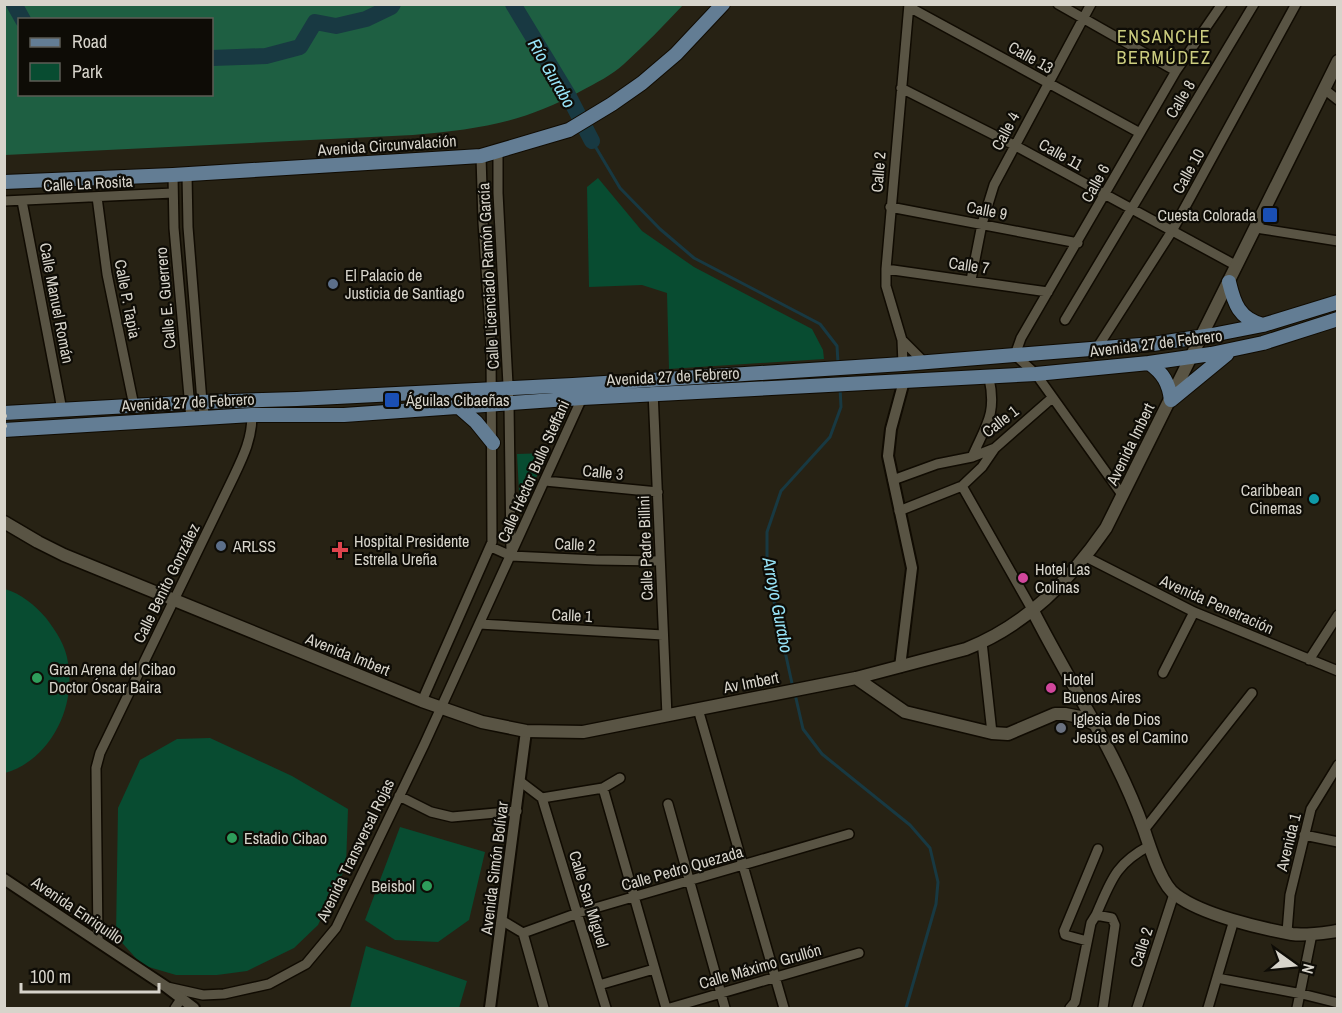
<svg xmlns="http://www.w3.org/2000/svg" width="1342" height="1013" font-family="'Archivo Narrow',sans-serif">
	<rect width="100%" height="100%" fill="#272214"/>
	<path fill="#084c31" d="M 598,178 L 642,231 L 694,267 L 812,329 L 823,350 L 824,359 L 669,369 L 667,293 L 642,285 L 589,287 L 587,187 Z
		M 547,453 L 522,510 L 520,510 L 517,454 Z
		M 5,589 C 20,593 36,606 46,618 C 56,631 66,646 68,663 C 76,708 50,760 5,773 Z
		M 210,738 L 292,776 L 348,809 L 346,866 L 318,925 L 294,948 L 247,971 L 217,975 L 176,975 L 142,965 L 116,936 L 118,808 L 140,760 L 177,739 Z
		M 400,827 L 485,852 L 469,920 L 438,942 L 395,940 L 365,920 Z
		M 366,946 L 467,981 L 459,1008 L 350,1008 Z"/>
	<path fill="#1e5f42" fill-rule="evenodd" d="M 5,4 L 683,4 L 683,5 C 664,25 645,45 624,64 C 612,75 596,83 581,91 C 523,123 478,129 413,135 L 5,155 ZM 20,20 L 212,20 L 212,94 L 20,94 Z"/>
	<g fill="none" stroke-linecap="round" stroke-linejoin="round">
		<path stroke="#183942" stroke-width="3" d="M 592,141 L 620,188 L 660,229 L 694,258 L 820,324 L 837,346 L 838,363
			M 793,688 L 767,569 L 767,532 L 781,491 L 830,437 L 841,407 L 840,387
			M 795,694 L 803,729 L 822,754 L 910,825 L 930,848 L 938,882 L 936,904 L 906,1008"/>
		<path stroke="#183942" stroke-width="16" d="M 14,4 L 23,20
			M 513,4 L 568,95 L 592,141
			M 212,58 L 266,56 L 300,47 L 315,22 L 336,26 L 366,19 L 391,7 L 393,4"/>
		<defs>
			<path id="minor" d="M 1058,4 L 1176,71
				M 909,7 L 1140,133
				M 901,88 L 1014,145 L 1237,266
				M 1324,89 L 1338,100
				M 498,151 L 498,193 L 509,404 L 511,553
				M 187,174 L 188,227 L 202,402 L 205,418
				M 173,175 L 174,228 L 191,419
				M 97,197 L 107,274 L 134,406
				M 4,201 L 173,193
				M 22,201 L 62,410
				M 890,207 L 1078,243
				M 1256,228 L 1338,241
				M 886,269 L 1048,292
				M 971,280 L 982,224 L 994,185 L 1091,4
				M 1065,320 L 1254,4
				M 902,340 L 924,362
				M 1097,348 L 1172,231 L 1296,4
				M 903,364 L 902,340 L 886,286 L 886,269 L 909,4
				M 653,391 L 667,716
				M 972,457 C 986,425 997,414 989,378
				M 893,480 L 937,464 L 972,457 L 995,448 L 1052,398
				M 545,481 L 658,492
				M 962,486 L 1033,611
				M 1123,496 L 1036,374 L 1015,355 L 1021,338 L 1176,71 L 1222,4
				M 899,511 L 962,486 L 982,467 L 995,448
				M 491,547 L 511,556 L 596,560 L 659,561
				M 1086,557 L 1194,612 L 1338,671
				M 479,624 L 663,635
				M 982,642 L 992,733
				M 1309,660 L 1338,615
				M 1163,673 L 1194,612
				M 422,701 L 492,542 L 491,344 L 483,222 L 481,156
				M 698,709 L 784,1008
				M 521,782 L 542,798 L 603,788 L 620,778
				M 603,788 L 666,1008
				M 399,796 L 431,812 L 452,817 L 517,811
				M 542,798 L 606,1008
				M 668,804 L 725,1008
				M 1144,830 L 1252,693
				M 1304,835 L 1338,842
				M 1096,915 C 1111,881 1115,864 1149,846
				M 503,921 L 523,933 L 544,1008
				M 1287,932 L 1290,895 L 1311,809 L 1338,765
				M 523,933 L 578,913 L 849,834
				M 98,941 L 96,768 L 100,753 L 234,476 C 244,455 252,438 252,415
				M 1087,941 L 1065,935 L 1064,931 L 1098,849
				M 1217,978 L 1302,994 L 1338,1003
				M 599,985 L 654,969
				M 167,987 L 203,995 L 224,994 L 269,984 L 306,964 L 336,928 L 424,745 L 582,398
				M 175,1008 L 181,999
				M 670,1008 L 859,953
				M 1070,1008 L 1075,1002 L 1091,923 L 1096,915 L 1112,918 L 1115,925 L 1103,1008
				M 1137,1008 L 1174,894
				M 1208,1008 L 1234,920
				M 1297,1008 L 1312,934"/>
			<path id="tertiary" d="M 900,667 L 912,568 L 888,456 L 891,429 L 904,381
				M 4,879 L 165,986 L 194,1008
				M 490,1008 L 526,731"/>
			<path id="secondary" d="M 4,522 L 38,542 L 64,555 L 422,701 L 482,722 L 526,731 L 583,732 L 856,678 L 966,649 C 1027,625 1070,580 1106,528 L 1338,61
				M 1033,611 C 1070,684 1117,753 1144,830 C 1150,847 1161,885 1176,895 C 1203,915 1259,928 1292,934 C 1306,936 1323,933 1338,931
				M 856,678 L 905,712 L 992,733 L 1008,734 L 1055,714 L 1065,714 L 1080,717 L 1094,724"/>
			<path id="primary" d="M 4,182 L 173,175 L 481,156 L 569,130 L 612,104 L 642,83 L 676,54 L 723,4
				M 1229,282 C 1234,303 1239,319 1263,325
				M 1149,363 C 1163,373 1169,383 1171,400
				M 1171,400 L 1227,354
				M 460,408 L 476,422 L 493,443
				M 4,413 L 202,402 L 297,399 L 573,385 L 903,364 L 1153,344 L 1212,335 L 1263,325 L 1338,302
				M 4,430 L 252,415 L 344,415 L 582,398 L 1036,374 L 1149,363 L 1211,354 L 1263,343 L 1338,319"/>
		</defs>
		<use href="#minor" stroke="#100b02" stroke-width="12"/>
		<use href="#tertiary" stroke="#100b02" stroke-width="14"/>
		<use href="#secondary" stroke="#100b02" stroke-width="15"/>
		<use href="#primary" stroke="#100b02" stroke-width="16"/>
		<use href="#minor" stroke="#595444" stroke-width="9"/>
		<use href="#tertiary" stroke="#595444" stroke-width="10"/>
		<use href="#secondary" stroke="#595444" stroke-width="12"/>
		<use href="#primary" stroke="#637d94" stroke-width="14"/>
		<path stroke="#bebbb1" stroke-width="3" stroke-dasharray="3 6" stroke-linecap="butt" d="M 4,416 L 8,416
			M 4,426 L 8,426"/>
	</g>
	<g fill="#1a4fb4" stroke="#0e0c06" stroke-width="2">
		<rect x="1262" y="207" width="16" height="16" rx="3"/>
		<rect x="384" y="392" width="16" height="16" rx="3"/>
	</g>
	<g fill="#5c6f8a" stroke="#0e0c06" stroke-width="2">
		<circle cx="333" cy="284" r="6"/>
		<circle cx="221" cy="546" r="6"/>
	</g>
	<circle fill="#0f9aa8" stroke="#0e0c06" stroke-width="2" cx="1314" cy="499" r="6"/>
	<path fill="#e0444e" stroke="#0e0c06" stroke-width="2" d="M337 541h6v6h6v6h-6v6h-6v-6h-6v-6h6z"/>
	<g fill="#d1479c" stroke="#0e0c06" stroke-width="2">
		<circle cx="1023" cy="578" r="6"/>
		<circle cx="1051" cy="688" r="6"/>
	</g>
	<g fill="#2e9e5b" stroke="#0e0c06" stroke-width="2">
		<circle cx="37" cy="678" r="6"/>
		<circle cx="232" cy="838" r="6"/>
		<circle cx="427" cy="886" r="6"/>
	</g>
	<circle fill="#6b7280" stroke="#0e0c06" stroke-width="2" cx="1061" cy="728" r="6"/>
	<g text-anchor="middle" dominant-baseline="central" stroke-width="4.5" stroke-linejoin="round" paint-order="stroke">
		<g font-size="16" fill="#d7d4cb" stroke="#0e0c06">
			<text transform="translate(1031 57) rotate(29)">Calle 13</text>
			<text transform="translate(1180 99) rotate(-59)">Calle 8</text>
			<text transform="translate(1005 131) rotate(-62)">Calle 4</text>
			<text transform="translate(387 145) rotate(-4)">Avenida Circunvalación</text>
			<text transform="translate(1061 154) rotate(29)">Calle 11</text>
			<text transform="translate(1188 171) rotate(-61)">Calle 10</text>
			<text transform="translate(878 172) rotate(-85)">Calle 2</text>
			<text transform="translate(88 183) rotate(-3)">Calle La Rosita</text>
			<text transform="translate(1095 183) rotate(-61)">Calle 6</text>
			<text transform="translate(987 210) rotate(11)">Calle 9</text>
			<text transform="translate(969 265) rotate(8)">Calle 7</text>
			<text transform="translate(488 276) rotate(-93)">Calle Licenciado Ramón García</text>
			<text transform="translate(165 298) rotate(-95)">Calle E. Guerrero</text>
			<text transform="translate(128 299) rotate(79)">Calle P. Tapia</text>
			<text transform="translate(57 303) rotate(79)">Calle Manuel Román</text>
			<text transform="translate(1156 343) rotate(-7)">Avenida 27 de Febrero</text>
			<text transform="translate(673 376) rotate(-3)">Avenida 27 de Febrero</text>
			<text transform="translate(188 402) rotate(-3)">Avenida 27 de Febrero</text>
			<text transform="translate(1000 421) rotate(-38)">Calle 1</text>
			<text transform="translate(1130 444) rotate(-64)">Avenida Imbert</text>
			<text transform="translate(533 471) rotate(-66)">Calle Héctor Bullo Steffani</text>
			<text transform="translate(603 472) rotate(6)">Calle 3</text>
			<text transform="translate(575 544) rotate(3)">Calle 2</text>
			<text transform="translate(645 548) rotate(-92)">Calle Padre Billini</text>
			<text transform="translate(166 583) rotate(-64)">Calle Benito González</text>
			<text transform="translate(1217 604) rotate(24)">Avenida Penetración</text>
			<text transform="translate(572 615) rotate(3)">Calle 1</text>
			<text transform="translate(348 654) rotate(22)">Avenida Imbert</text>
			<text transform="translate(751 682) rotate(-11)">Av Imbert</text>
			<text transform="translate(1288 842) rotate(-76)">Avenida 1</text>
			<text transform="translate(355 850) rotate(-64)">Avenida Transversal Rojas</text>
			<text transform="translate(494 868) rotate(-83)">Avenida Simón Bolívar</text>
			<text transform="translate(682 868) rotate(-16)">Calle Pedro Quezada</text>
			<text transform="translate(589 899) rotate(73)">Calle San Miguel</text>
			<text transform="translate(78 910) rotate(34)">Avenida Enriquillo</text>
			<text transform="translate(1141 947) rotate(-72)">Calle 2</text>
			<text transform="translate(760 966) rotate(-16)">Calle Máximo Grullón</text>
		</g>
		<g font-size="16" fill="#d7d4cb" stroke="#0e0c06" text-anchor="start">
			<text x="1256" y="215" text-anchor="end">Cuesta Colorada</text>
			<text x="345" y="275">El Palacio de<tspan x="345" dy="18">Justicia de Santiago</tspan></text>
			<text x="406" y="400">Águilas Cibaeñas</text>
			<text x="1302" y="490" text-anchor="end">Caribbean<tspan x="1302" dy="18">Cinemas</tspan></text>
			<text x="354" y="541">Hospital Presidente<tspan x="354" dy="18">Estrella Ureña</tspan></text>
			<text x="233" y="546">ARLSS</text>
			<text x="1035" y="569">Hotel Las<tspan x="1035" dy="18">Colinas</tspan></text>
			<text x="49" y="669">Gran Arena del Cibao<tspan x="49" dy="18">Doctor Óscar Baira</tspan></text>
			<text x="1063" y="679">Hotel<tspan x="1063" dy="18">Buenos Aires</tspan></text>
			<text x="1073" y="719">Iglesia de Dios<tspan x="1073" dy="18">Jesús es el Camino</tspan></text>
			<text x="244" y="838">Estadio Cibao</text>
			<text x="415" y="886" text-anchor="end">Beisbol</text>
		</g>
		<g font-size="18" letter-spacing="1.5" fill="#cccd7f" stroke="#0e0c06">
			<text x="1164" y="36">ENSANCHE<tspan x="1164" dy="21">BERMÚDEZ</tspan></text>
		</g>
		<g font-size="18" font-style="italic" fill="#97e3f7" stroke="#0e0c06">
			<text transform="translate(552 73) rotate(60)">Río Gurabo</text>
			<text transform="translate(778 605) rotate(79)">Arroyo Gurabo</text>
		</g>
	</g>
	<rect width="1342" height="1013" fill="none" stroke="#d7d4cb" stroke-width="12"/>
	<rect x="18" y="18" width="195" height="78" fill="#0e0c06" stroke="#5e5c55" stroke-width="1.5"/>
	<rect x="30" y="38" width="30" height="9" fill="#637d94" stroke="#5e5c55" stroke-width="1.5"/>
	<text x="72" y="48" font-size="18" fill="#d7d4cb">Road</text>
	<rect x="30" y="63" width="30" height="18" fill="#084c31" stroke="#5e5c55" stroke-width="1.5"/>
	<text x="72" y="78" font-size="18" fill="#d7d4cb">Park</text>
	<g transform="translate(1294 965) rotate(105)" stroke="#0e0c06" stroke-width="4.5" paint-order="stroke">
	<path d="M0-4.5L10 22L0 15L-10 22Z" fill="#d7d4cb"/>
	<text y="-9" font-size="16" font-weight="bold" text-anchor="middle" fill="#d7d4cb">N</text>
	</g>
	<path d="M21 983v9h138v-9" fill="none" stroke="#d7d4cb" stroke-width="3"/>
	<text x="30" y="983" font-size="18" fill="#d7d4cb" stroke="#0e0c06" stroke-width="4.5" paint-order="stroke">100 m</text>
</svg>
